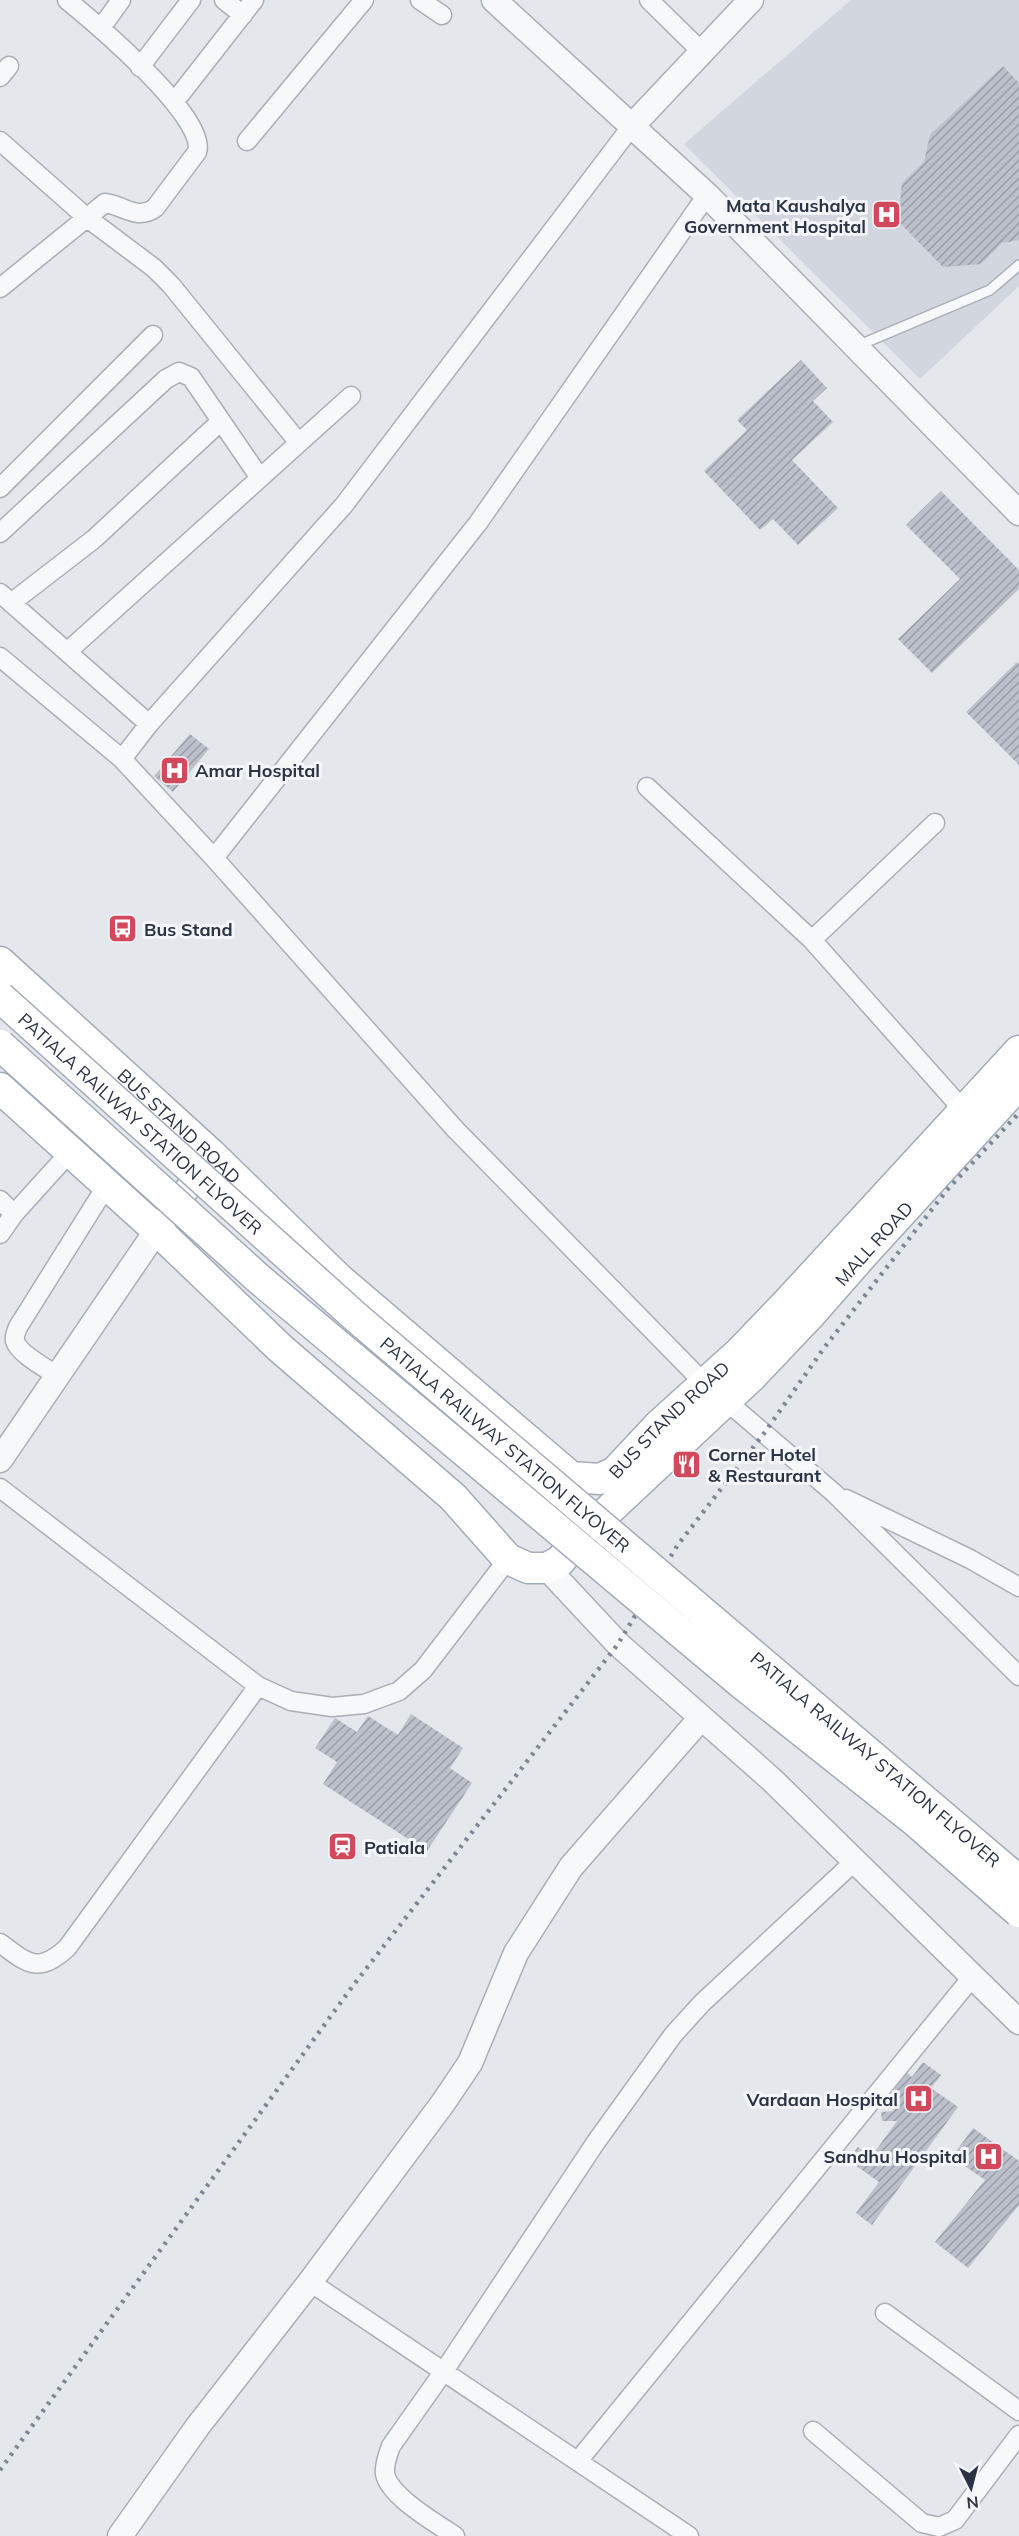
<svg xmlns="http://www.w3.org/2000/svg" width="1019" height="2536" font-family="Mulish,sans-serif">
	<defs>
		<pattern id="building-hatch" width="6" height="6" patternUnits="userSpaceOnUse" patternTransform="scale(1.5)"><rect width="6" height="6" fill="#bbc0ca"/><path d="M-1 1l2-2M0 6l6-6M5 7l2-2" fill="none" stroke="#989da6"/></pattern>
	</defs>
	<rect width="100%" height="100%" fill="#e4e7ec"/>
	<path fill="#d2d6de" d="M 851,0 L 1019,0 L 1019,286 L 920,379 L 684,144 Z"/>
	<path fill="url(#building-hatch)" d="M 1003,66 L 1019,83 L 1019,240 L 1002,243 L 981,264 L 943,267 L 898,221 L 902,183 L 924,162 L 930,135 Z
		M 801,360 L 827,388 L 813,401 L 833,422 L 792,460 L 838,508 L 798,545 L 773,519 L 760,530 L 704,471 L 747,430 L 737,420 Z
		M 941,491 L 1019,570 L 1019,589 L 932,673 L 898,639 L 960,579 L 906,525 Z
		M 1017,662 L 1019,664 L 1019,765 L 966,712 Z
		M 190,734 L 209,749 L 173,792 L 154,776 Z
		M 411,1714 L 463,1748 L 450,1768 L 472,1783 L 427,1851 L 323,1784 L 337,1762 L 315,1748 L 335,1718 L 357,1732 L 368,1716 L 398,1735 Z
		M 923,2062 L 941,2075 L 931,2088 L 958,2107 L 872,2225 L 856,2213 L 879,2182 L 848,2160 L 858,2147 L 871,2157 L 897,2121 L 882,2121 L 881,2112 L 894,2111 L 886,2103 L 906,2072 L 912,2077 Z
		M 973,2128 L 1019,2161 L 1019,2205 L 968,2268 L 935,2242 L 985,2180 L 952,2157 Z"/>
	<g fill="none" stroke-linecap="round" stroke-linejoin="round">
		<defs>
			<path id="service" d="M 857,346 L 990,290 L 1019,265"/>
			<path id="minor" d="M 224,0 L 243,15
				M 420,0 L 442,15
				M 649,0 L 702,52
				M 101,28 L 121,0
				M 140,67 L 191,0
				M 0,77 L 9,66
				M 175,101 L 254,0
				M 0,141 L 86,217 L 154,268 L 171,285 L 299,443
				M 247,141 L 364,0
				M 0,288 L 105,203 C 123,205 137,221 155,208 L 197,152 C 208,118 94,22 67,0
				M 0,488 L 153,335
				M 0,533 L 166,379 L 179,372 L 191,377 L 260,478
				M 0,593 L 149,724
				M 11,603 L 94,539 L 221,421
				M 67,652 L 351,396
				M 0,657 L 122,759 L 149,724 L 344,505 L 631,127
				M 122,759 L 214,858 L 455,1129 L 704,1383
				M 647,787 L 812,940 L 965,1112
				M 214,858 L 478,523 L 707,195
				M 812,940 L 935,823
				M 0,1200 L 14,1214
				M 0,1234 L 14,1214 L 71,1151
				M 58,1376 C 47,1369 18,1353 15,1341 C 14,1336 16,1332 18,1327 L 107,1185
				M 725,1400 L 834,1493 L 1019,1676
				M 0,1488 L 258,1686
				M 846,1499 L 970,1559 L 1019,1587
				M 0,1943 C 28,1964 38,1974 67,1948 L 258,1686 L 291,1701 L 332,1707 L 364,1704 L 399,1691 L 423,1670 L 508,1559
				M 310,2282 L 689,2536
				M 885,2313 L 1019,2411
				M 813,2431 L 922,2523 L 939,2527 L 955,2520 L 1019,2435
				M 578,2461 L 973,1976
				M 455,2536 C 436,2523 390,2497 385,2474 C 384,2464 388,2454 391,2446 L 444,2371 L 596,2142 L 673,2035 L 702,2003 L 854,1862"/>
			<path id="tertiary" d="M 494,0 L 707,195 L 1019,513
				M 631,127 L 751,0
				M 0,1460 L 157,1230 L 207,1162
				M 547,1568 L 618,1644 L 771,1779 L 1019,2022
				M 120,2536 L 198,2426 L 310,2282 L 443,2103 L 470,2063 L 516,1953 L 571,1867 L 701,1718"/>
			<g id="primary">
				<path id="s1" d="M 0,962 L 212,1155 L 338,1278 L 571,1477 L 600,1479 L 615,1472 L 659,1425 L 740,1352 L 786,1304 L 1019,1051"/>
				<path id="s2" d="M 0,1088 L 157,1230 L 280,1348 L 453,1497 L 508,1559 L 528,1568 L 547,1568 L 560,1561 L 579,1538 L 752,1376 L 809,1316 L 867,1250 L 1019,1084"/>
			</g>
		</defs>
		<use href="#service" stroke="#a9aeb7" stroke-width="12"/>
		<use href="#minor" stroke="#a9aeb7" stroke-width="21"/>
		<use href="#tertiary" stroke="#a9aeb7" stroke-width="27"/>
		<use href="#primary" stroke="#a3abb8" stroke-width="33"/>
		<use href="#service" stroke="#f7f8fa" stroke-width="9"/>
		<use href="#minor" stroke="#f7f8fa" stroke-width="18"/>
		<use href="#tertiary" stroke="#f7f8fa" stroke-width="24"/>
		<use href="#primary" stroke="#fff" stroke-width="30"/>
		<path stroke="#7d8696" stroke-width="4.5" stroke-dasharray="3 6" stroke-linecap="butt" d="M 0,2470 L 352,1987 L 618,1644 L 677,1546 L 765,1432 L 824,1348 L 947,1190 L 1019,1113"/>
		<defs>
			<g id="primary-bridge">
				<path id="s3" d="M 0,997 L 358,1319 L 1019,1881"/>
				<path d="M 0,1045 L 259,1279 L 741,1683 L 915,1821 L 1019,1912"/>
			</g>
		</defs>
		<use href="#primary-bridge" stroke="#a3abb8" stroke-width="33" stroke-linecap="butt"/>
		<use href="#primary-bridge" stroke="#fff" stroke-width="30"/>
	</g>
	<defs>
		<symbol id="hospital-square" viewBox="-11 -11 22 22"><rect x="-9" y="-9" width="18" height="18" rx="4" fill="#d1495b" stroke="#f4f6f9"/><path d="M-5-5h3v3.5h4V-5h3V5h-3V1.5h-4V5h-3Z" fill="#fff"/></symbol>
		<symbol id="bus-square" viewBox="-11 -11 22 22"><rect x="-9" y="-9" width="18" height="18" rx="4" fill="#d1495b" stroke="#f4f6f9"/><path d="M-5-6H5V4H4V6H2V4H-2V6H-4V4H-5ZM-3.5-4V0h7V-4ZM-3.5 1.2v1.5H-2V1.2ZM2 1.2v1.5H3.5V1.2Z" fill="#fff"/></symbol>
		<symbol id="restaurant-square" viewBox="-11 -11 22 22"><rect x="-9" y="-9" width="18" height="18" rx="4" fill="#d1495b" stroke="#f4f6f9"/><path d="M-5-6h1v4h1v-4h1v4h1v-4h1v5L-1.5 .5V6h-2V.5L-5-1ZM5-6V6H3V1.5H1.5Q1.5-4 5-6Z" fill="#fff"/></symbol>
		<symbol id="station-square" viewBox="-11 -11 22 22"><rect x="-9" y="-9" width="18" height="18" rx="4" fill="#d1495b" stroke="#f4f6f9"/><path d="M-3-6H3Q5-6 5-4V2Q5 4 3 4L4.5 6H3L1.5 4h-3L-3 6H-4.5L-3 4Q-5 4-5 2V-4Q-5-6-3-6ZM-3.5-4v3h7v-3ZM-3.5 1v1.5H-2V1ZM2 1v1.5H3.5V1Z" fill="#fff"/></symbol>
	</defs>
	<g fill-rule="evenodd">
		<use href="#hospital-square" x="870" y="198" width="33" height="33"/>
		<use href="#hospital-square" x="158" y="754" width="33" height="33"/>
		<use href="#bus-square" x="106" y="912" width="33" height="33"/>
		<use href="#restaurant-square" x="670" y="1448" width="33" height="33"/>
		<use href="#station-square" x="326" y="1830" width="33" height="33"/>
		<use href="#hospital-square" x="902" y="2082" width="33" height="33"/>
		<use href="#hospital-square" x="972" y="2140" width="33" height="33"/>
	</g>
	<g text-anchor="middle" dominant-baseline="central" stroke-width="6" stroke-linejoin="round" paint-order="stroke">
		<g font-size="18" font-weight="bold" fill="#2b3445" stroke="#f4f6f9" text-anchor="start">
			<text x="866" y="205" text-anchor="end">Mata Kaushalya<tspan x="866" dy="21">Government Hospital</tspan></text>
			<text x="195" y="770">Amar Hospital</text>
			<text x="144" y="929">Bus Stand</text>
			<text x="708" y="1454">Corner Hotel<tspan x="708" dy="21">&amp; Restaurant</tspan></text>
			<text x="364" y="1847">Patiala</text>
			<text x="898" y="2099" text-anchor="end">Vardaan Hospital</text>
			<text x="967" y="2156" text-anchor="end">Sandhu Hospital</text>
		</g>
		<g font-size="18" fill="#2b3445" stroke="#f4f6f9">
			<text stroke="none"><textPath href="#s3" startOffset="189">PATIALA RAILWAY STATION FLYOVER</textPath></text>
			<text stroke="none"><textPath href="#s1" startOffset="243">BUS STAND ROAD</textPath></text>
			<text stroke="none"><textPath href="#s2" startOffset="1196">MALL ROAD</textPath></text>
			<text stroke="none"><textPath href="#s1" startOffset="890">BUS STAND ROAD</textPath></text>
			<text stroke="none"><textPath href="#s3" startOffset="675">PATIALA RAILWAY STATION FLYOVER</textPath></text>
			<text stroke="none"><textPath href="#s3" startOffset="1161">PATIALA RAILWAY STATION FLYOVER</textPath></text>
		</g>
	</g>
	<g transform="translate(971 2488) rotate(174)" stroke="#f4f6f9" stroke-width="4.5" paint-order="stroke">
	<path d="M0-4.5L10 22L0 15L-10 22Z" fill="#2b3445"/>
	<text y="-9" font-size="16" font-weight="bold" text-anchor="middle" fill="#2b3445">N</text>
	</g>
</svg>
